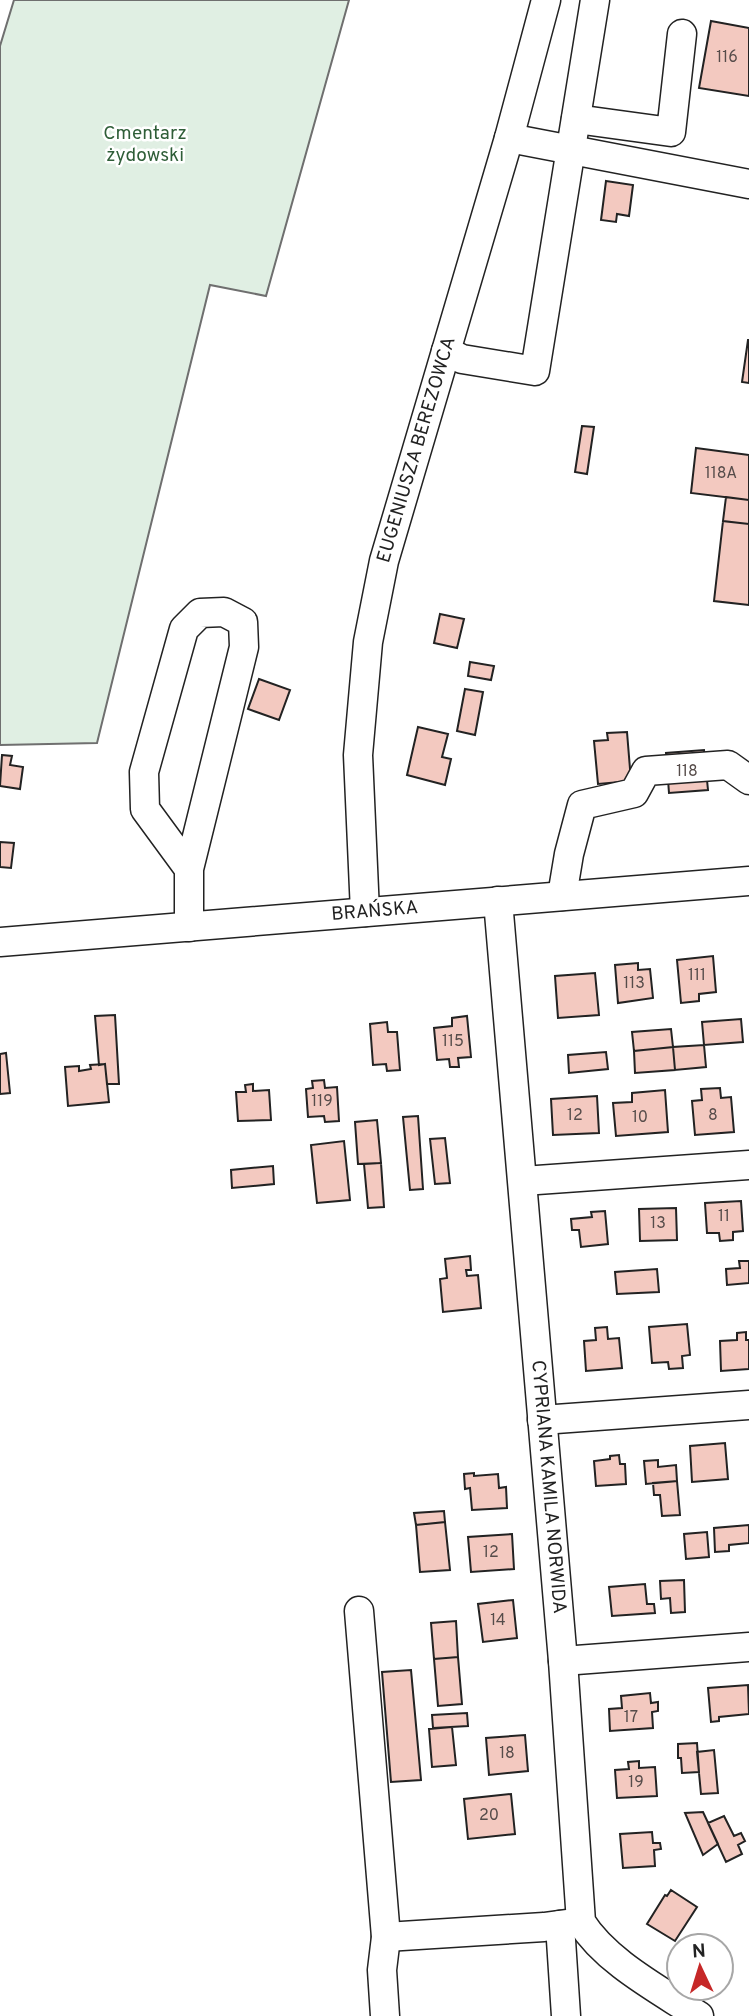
<svg xmlns="http://www.w3.org/2000/svg" width="749" height="2016" font-family="Overpass,sans-serif">
	<rect width="100%" height="100%" fill="#fff"/>
	<path fill="#e0efe3" stroke="#6f6f6f" stroke-width="2" d="M 14,0 L 349,0 L 266,296 L 210,285 L 97,743 L 0,745 L 0,46 Z"/>
	<path fill="#f3c9c0" stroke="#222" stroke-width="2" d="M 711,21 L 749,28 L 749,96 L 699,88 Z
		M 606,181 L 633,185 L 629,216 L 617,214 L 616,222 L 601,220 Z
		M 748,340 L 749,340 L 749,383 L 742,382 Z
		M 582,426 L 594,427 L 587,474 L 575,472 Z
		M 696,448 L 749,455 L 749,500 L 691,493 Z
		M 726,497 L 749,500 L 749,524 L 723,521 Z
		M 723,521 L 749,524 L 749,605 L 714,601 Z
		M 440,614 L 464,619 L 457,648 L 434,643 Z
		M 470,662 L 494,666 L 491,680 L 468,676 Z
		M 259,679 L 290,690 L 279,720 L 248,709 Z
		M 465,689 L 483,692 L 475,735 L 457,731 Z
		M 418,727 L 448,734 L 442,757 L 451,759 L 445,785 L 407,775 Z
		M 627,732 L 631,781 L 598,784 L 594,741 L 608,740 L 607,733 Z
		M 704,750 L 708,790 L 669,793 L 666,753 Z
		M 2,755 L 12,756 L 10,765 L 23,767 L 20,789 L 0,786 Z
		M 0,842 L 14,843 L 11,868 L 0,867 Z
		M 713,956 L 716,992 L 699,994 L 699,1001 L 681,1003 L 677,960 Z
		M 638,963 L 638,970 L 650,969 L 653,998 L 618,1003 L 615,965 Z
		M 595,973 L 599,1015 L 558,1018 L 555,976 Z
		M 115,1015 L 119,1084 L 107,1084 L 105,1064 L 99,1065 L 95,1016 Z
		M 467,1016 L 471,1057 L 458,1058 L 459,1067 L 450,1067 L 449,1059 L 437,1060 L 434,1028 L 452,1026 L 452,1018 Z
		M 741,1019 L 743,1042 L 704,1045 L 702,1022 Z
		M 387,1022 L 388,1032 L 397,1032 L 400,1070 L 387,1071 L 386,1064 L 373,1065 L 370,1024 Z
		M 671,1029 L 673,1047 L 634,1051 L 632,1032 Z
		M 704,1045 L 706,1067 L 675,1070 L 673,1047 Z
		M 673,1047 L 675,1070 L 635,1073 L 634,1051 Z
		M 606,1052 L 608,1069 L 569,1073 L 568,1055 Z
		M 6,1053 L 10,1093 L 0,1094 L 0,1054 Z
		M 105,1064 L 109,1102 L 68,1106 L 65,1067 L 79,1066 L 79,1071 L 91,1069 L 90,1065 Z
		M 324,1080 L 325,1088 L 337,1087 L 339,1121 L 325,1122 L 324,1116 L 308,1117 L 306,1089 L 313,1088 L 312,1081 Z
		M 253,1084 L 253,1091 L 269,1090 L 271,1120 L 238,1121 L 236,1092 L 246,1092 L 245,1085 Z
		M 720,1088 L 721,1098 L 731,1097 L 734,1132 L 695,1135 L 692,1101 L 702,1100 L 701,1089 Z
		M 665,1090 L 668,1132 L 616,1136 L 613,1103 L 632,1102 L 632,1093 Z
		M 597,1096 L 599,1133 L 553,1135 L 551,1099 Z
		M 418,1116 L 423,1189 L 410,1190 L 403,1117 Z
		M 377,1120 L 381,1163 L 358,1164 L 355,1122 Z
		M 445,1138 L 450,1183 L 435,1184 L 430,1139 Z
		M 344,1141 L 350,1200 L 317,1203 L 311,1145 Z
		M 381,1163 L 384,1207 L 368,1208 L 364,1164 Z
		M 273,1166 L 274,1184 L 232,1188 L 231,1170 Z
		M 741,1201 L 743,1231 L 733,1232 L 733,1240 L 720,1241 L 719,1233 L 707,1233 L 705,1203 Z
		M 676,1208 L 677,1240 L 640,1241 L 639,1209 Z
		M 605,1211 L 608,1244 L 581,1247 L 579,1230 L 572,1230 L 571,1219 L 592,1217 L 591,1212 Z
		M 470,1256 L 471,1270 L 466,1270 L 467,1276 L 478,1275 L 481,1308 L 443,1312 L 440,1279 L 447,1278 L 445,1259 Z
		M 739,1261 L 749,1261 L 749,1283 L 727,1285 L 726,1269 L 740,1268 Z
		M 657,1269 L 659,1292 L 617,1294 L 615,1272 Z
		M 687,1324 L 690,1355 L 682,1356 L 683,1368 L 669,1369 L 668,1362 L 652,1363 L 649,1327 Z
		M 607,1327 L 608,1339 L 619,1338 L 622,1368 L 586,1371 L 584,1341 L 596,1340 L 595,1328 Z
		M 746,1332 L 746,1340 L 749,1340 L 749,1369 L 721,1371 L 720,1341 L 737,1340 L 737,1333 Z
		M 725,1443 L 728,1479 L 692,1482 L 690,1446 Z
		M 619,1455 L 620,1464 L 625,1464 L 626,1484 L 596,1486 L 594,1461 L 610,1459 L 610,1456 Z
		M 658,1460 L 658,1467 L 676,1465 L 677,1481 L 646,1484 L 644,1461 Z
		M 474,1473 L 474,1476 L 498,1474 L 499,1488 L 506,1487 L 507,1508 L 472,1510 L 470,1488 L 465,1489 L 464,1474 Z
		M 677,1481 L 680,1515 L 662,1516 L 660,1495 L 654,1495 L 653,1483 Z
		M 444,1511 L 445,1522 L 416,1525 L 414,1513 Z
		M 445,1522 L 450,1570 L 420,1572 L 416,1525 Z
		M 749,1525 L 749,1543 L 729,1545 L 729,1551 L 715,1552 L 714,1528 Z
		M 707,1532 L 709,1557 L 686,1559 L 684,1534 Z
		M 512,1534 L 514,1569 L 471,1572 L 468,1537 Z
		M 684,1580 L 685,1612 L 671,1613 L 670,1598 L 661,1599 L 660,1581 Z
		M 645,1584 L 647,1604 L 654,1604 L 655,1613 L 612,1616 L 609,1587 Z
		M 513,1600 L 517,1638 L 483,1642 L 478,1604 Z
		M 456,1621 L 458,1657 L 434,1659 L 431,1623 Z
		M 458,1657 L 462,1704 L 438,1706 L 434,1659 Z
		M 411,1670 L 421,1780 L 391,1782 L 382,1672 Z
		M 748,1685 L 749,1714 L 719,1717 L 719,1721 L 711,1722 L 708,1688 Z
		M 650,1693 L 651,1703 L 658,1702 L 658,1711 L 652,1712 L 653,1728 L 610,1731 L 609,1709 L 622,1708 L 621,1696 Z
		M 467,1713 L 468,1726 L 433,1728 L 432,1715 Z
		M 452,1727 L 456,1765 L 432,1767 L 429,1729 Z
		M 525,1735 L 528,1771 L 489,1775 L 486,1738 Z
		M 697,1743 L 699,1772 L 682,1773 L 681,1758 L 678,1758 L 678,1744 Z
		M 714,1750 L 718,1793 L 701,1794 L 697,1752 Z
		M 639,1761 L 639,1768 L 655,1767 L 657,1796 L 617,1798 L 615,1770 L 629,1769 L 628,1762 Z
		M 511,1794 L 515,1834 L 468,1839 L 464,1799 Z
		M 703,1812 L 718,1844 L 703,1855 L 685,1813 Z
		M 724,1816 L 734,1836 L 741,1833 L 745,1841 L 738,1845 L 742,1854 L 726,1862 L 708,1823 Z
		M 652,1832 L 653,1843 L 660,1843 L 661,1849 L 654,1850 L 655,1866 L 623,1868 L 620,1834 Z
		M 671,1890 L 697,1907 L 675,1941 L 647,1924 L 665,1895 L 667,1896 Z"/>
	<g fill="none" stroke-linecap="round" stroke-linejoin="round">
		<defs>
			<g id="minor">
				<path d="M 576,119 L 671,132 L 682,34"/>
				<path d="M 509,138 L 749,184"/>
				<path d="M 446,351 L 462,359 L 535,371 L 595,0"/>
				<path d="M 189,869 L 145,809 L 144,772 L 184,629 L 200,613 L 224,612 L 243,622 L 244,647 L 189,869 L 189,927"/>
				<path d="M 562,896 L 569,854 L 582,805 L 634,793 L 646,771 L 728,765 L 749,780"/>
				<path id="s1" d="M 498,901 L 563,1661 L 581,1922 C 606,1962 660,1990 699,2016"/>
				<path id="s2" d="M 365,912 L 358,755 L 368,642 L 384,561 L 509,138 L 546,0"/>
				<path id="s3" d="M 0,942 L 749,881"/>
				<path d="M 523,1181 L 749,1165"/>
				<path d="M 542,1420 L 749,1405"/>
				<path d="M 359,1611 L 386,1937 L 382,1970 L 385,2016"/>
				<path d="M 563,1661 L 749,1647"/>
				<path d="M 560,1925 L 566,2016"/>
				<path d="M 386,1937 L 544,1927 L 581,1922"/>
			</g>
		</defs>
		<use href="#minor" stroke="#222" stroke-width="31"/>
		<use href="#minor" stroke="#fff" stroke-width="28"/>
	</g>
	<g text-anchor="middle" dominant-baseline="central" stroke-width="5" stroke-linejoin="round" paint-order="stroke">
		<g font-size="16" fill="#564c4a">
			<text x="727" y="58">116</text>
			<text x="721" y="474">118A</text>
			<text x="687" y="772">118</text>
			<text x="697" y="976">111</text>
			<text x="634" y="984">113</text>
			<text x="453" y="1042">115</text>
			<text x="322" y="1102">119</text>
			<text x="575" y="1116">12</text>
			<text x="713" y="1116">8</text>
			<text x="640" y="1118">10</text>
			<text x="724" y="1217">11</text>
			<text x="658" y="1224">13</text>
			<text x="491" y="1553">12</text>
			<text x="498" y="1621">14</text>
			<text x="631" y="1718">17</text>
			<text x="507" y="1754">18</text>
			<text x="636" y="1783">19</text>
			<text x="489" y="1816">20</text>
		</g>
		<g font-size="19" fill="#2f5e38" stroke="#fff">
			<text x="145" y="134">Cmentarz<tspan x="145" dy="22">żydowski</tspan></text>
		</g>
		<g font-size="19" fill="#222" stroke="#fff">
			<text stroke="none"><textPath href="#s2" startOffset="469">EUGENIUSZA BEREZOWCA</textPath></text>
			<text stroke="none"><textPath href="#s3" startOffset="376">BRAŃSKA</textPath></text>
			<text stroke="none"><textPath href="#s1" startOffset="588">CYPRIANA KAMILA NORWIDA</textPath></text>
		</g>
	</g>
	<g transform="translate(700 1967) rotate(356)"><circle r="33" fill="#ffffff" stroke="#a7a7a7" stroke-width="2"/>
	<path d="M0-5L12 26L0 18L-12 26Z" fill="#c62828"/>
	<text y="-10" font-size="19" font-weight="bold" text-anchor="middle" fill="#222222">N</text>
	</g>
</svg>
